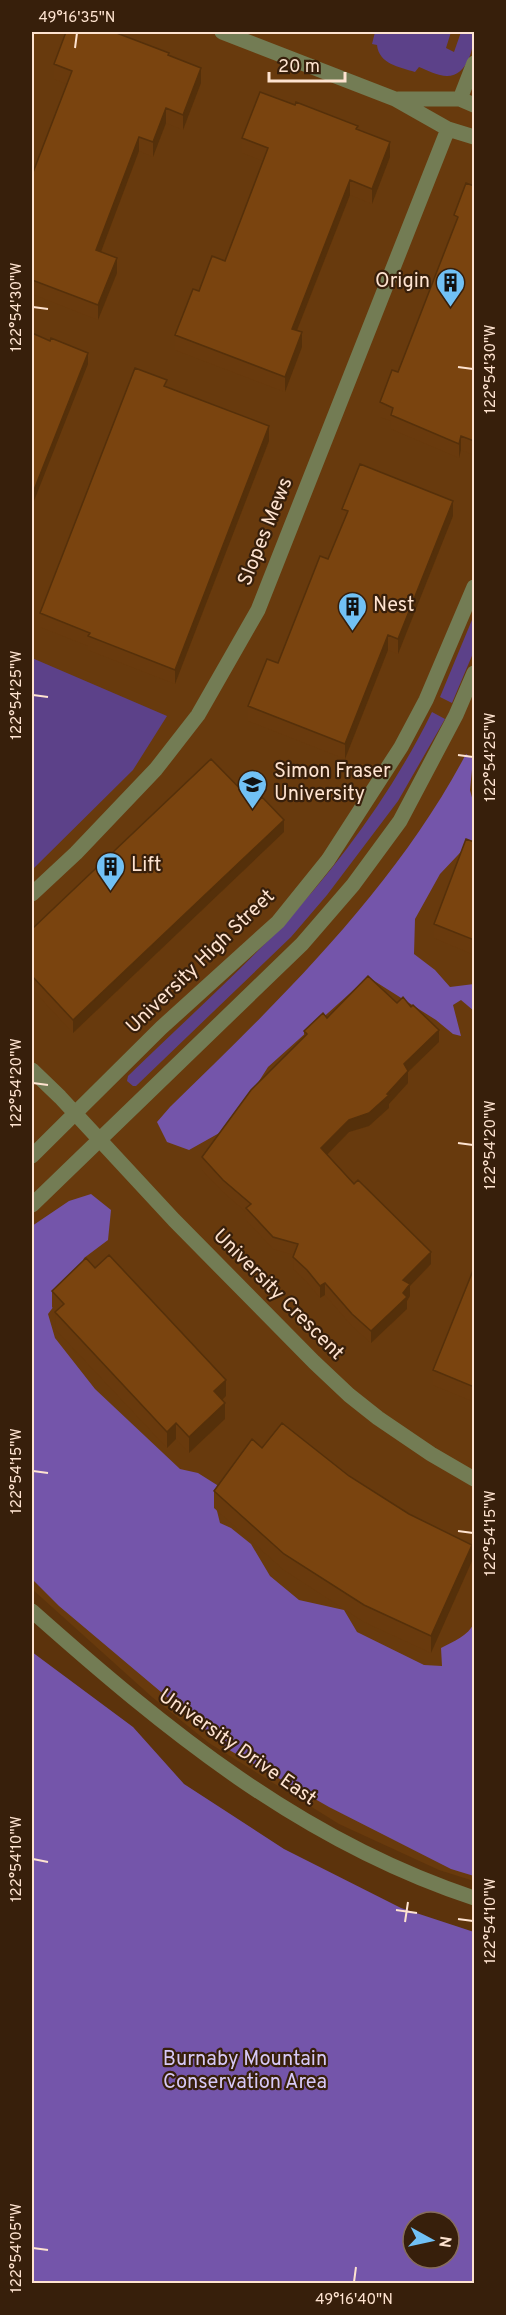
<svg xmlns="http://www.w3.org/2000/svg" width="506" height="2315" font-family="Overpass,sans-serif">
	<rect width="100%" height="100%" fill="#5c330c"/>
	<path fill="#683a0d" d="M 32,32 L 474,32 L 474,1881 L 439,1870 L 339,1824 L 209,1743 L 152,1697 L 32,1589 Z"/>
	<path fill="#5c4189" d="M 375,32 L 451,32 L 446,48 L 454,52 L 461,32 L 474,32 C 474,47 468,76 447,76 C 438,76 427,70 419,67 L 415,72 C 399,67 379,64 377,45 L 372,44 Z
		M 474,615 L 474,651 L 452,703 L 440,697 Z
		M 32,658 L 167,716 L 133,770 L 32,870 Z
		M 432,712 L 445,719 L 398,801 L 327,895 L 291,937 L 136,1086 L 133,1086 L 127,1081 L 128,1076 C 178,1027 231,980 279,929 C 339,865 393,791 432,712 Z"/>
	<path fill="#7455aa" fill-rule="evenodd" d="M 466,754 L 473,759 L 470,790 L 474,805 L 474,838 L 440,874 L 415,919 L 414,954 L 435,970 L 450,987 L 474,984 L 474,1011 L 461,1000 L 453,1005 L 461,1036 L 453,1034 L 436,1020 L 368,977 L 268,1067 L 230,1127 L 189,1150 L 167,1142 L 157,1122 L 170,1107 C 279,1001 394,890 466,754 Z
		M 91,1194 L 111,1210 L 108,1240 L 84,1258 L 78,1274 L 48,1314 L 55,1338 L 95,1389 L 180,1469 L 198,1473 L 217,1485 L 215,1503 L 220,1523 L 231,1528 L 251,1544 L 270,1576 L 299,1600 L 344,1610 L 357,1632 L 424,1665 L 442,1666 L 441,1648 C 454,1641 468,1636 474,1623 L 474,1876 L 451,1869 L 329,1807 L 231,1751 L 59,1606 L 32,1579 L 32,1226 L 69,1201 Z
		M 32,1652 L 133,1727 L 184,1784 L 284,1849 L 401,1908 L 474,1932 L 474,2283 L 32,2283 ZM 413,2222 L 449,2222 L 449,2258 L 413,2258 Z"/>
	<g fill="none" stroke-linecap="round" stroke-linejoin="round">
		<path stroke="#737c54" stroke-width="15" d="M 222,32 L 395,99 L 448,129 L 474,137
			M 398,99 L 460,99 L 474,105
			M 460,99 L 474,63
			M 32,894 L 76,853 L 156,769 L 198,715 L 258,610 L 448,129
			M 32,1070 L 60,1097 L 174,1220 L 314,1362 L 349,1395 L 378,1418 L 431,1454 L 474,1479
			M 32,1156 L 161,1028 L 278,922 L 328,860 L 401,747 L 426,700 L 474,587
			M 32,1205 L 302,944 L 353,885 L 400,821 L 456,715 L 474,673
			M 32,1611 C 166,1730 301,1841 474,1898"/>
	</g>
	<path fill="#693a0d" d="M 169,56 L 201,83 L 183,130 L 166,123 L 153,157 L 139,151 L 101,252 L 117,273 L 98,320 L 32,294 L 32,175 L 67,84 L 54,79 L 54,64 Z
		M 358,129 L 390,157 L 372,204 L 350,195 L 297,331 L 302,347 L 285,392 L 175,350 L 175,335 L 199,291 L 225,261 L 263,161 L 242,153 L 242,138 Z
		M 474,186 L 474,455 L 461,450 L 459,458 L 391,429 L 391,421 L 380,417 L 380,402 L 398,372 L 454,228 L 454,215 Z
		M 167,387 L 269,441 L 175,684 L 88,650 L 88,646 L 40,627 L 40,613 Z
		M 342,509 L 453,516 L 398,654 L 388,650 L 345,759 L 248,721 L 248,706 L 278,663 L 328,559 L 342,524 Z
		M 255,804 L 284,832 L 73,1033 L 32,989 L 32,929 Z
		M 474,842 L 474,955 L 434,938 L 434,924 Z
		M 327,1018 L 439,1042 L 408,1072 L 408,1083 L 389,1104 L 389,1108 L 369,1126 L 349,1132 L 327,1155 L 431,1264 L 410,1286 L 410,1296 L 407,1301 L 407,1309 L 371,1343 L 352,1326 L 325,1295 L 320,1298 L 307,1282 L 293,1269 L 294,1255 L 273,1249 L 246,1220 L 246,1212 L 223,1192 L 202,1170 L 202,1157 L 304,1037 L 304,1031 Z
		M 95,1268 L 226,1396 L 222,1400 L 225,1419 L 189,1453 L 176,1439 L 167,1448 L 55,1329 L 56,1312 L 52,1307 L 52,1291 Z
		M 474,1268 L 474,1402 L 433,1385 L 433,1370 Z
		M 262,1448 L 349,1476 L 472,1561 L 431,1653 L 364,1622 L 284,1570 L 214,1508 L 214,1491 Z"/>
	<path fill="#55300a" d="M 201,68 L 201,83 L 183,130 L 183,115 Z
		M 166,108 L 166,123 L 153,157 L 153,142 Z
		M 139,137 L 139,151 L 96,265 L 96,250 Z
		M 390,142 L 390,157 L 372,204 L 372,189 Z
		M 350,180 L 350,195 L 292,343 L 292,329 Z
		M 117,258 L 117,273 L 98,320 L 98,305 Z
		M 302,332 L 302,347 L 285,392 L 285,377 Z
		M 88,353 L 88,364 L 32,506 L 32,495 Z
		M 269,426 L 269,441 L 175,684 L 175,670 Z
		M 461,436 L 461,450 L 459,458 L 459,444 Z
		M 453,501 L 453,516 L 398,654 L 398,639 Z
		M 388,635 L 388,650 L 345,759 L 345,744 Z
		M 284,820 L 284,832 L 73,1033 L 73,1020 Z
		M 439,1030 L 439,1042 L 408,1072 L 408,1083 L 389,1104 L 389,1108 L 369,1126 L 349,1132 L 321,1161 L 321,1148 L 349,1120 L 387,1094 L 404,1064 Z
		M 431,1252 L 431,1264 L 410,1286 L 410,1296 L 407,1301 L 407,1309 L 371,1343 L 371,1331 L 403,1280 Z
		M 325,1283 L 325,1295 L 320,1298 L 320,1286 Z
		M 226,1380 L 226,1396 L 214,1408 L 214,1391 Z
		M 225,1403 L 225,1419 L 189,1453 L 189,1437 Z
		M 176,1423 L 176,1439 L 167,1448 L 167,1432 Z
		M 472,1545 L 472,1561 L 431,1653 L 431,1636 Z"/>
	<path fill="#7a440f" stroke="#55300a" stroke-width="1.5" d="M 66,32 L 114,32 L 169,53 L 168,55 L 201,68 L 183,115 L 166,108 L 153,142 L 139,137 L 96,250 L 117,258 L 98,305 L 32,280 L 32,175 L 72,71 L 54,64 Z
		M 260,92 L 295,105 L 296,102 L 358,126 L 356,129 L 390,142 L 372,189 L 350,180 L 292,329 L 302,332 L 285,377 L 175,335 L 193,289 L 199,291 L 212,256 L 225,261 L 268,148 L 242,138 Z
		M 466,183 L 474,186 L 474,441 L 461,436 L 459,444 L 391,415 L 393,408 L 380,402 L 392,370 L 398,372 L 458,217 L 454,215 Z
		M 32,333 L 50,341 L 51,338 L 88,353 L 32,495 Z
		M 135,368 L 167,380 L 164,386 L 269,426 L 175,670 L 88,636 L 90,633 L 40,613 Z
		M 360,464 L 453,501 L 398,639 L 388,635 L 345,744 L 248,706 L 267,659 L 278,663 L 320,556 L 328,559 L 348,511 L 342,509 Z
		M 211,759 L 255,804 L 262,797 L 284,820 L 73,1020 L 32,976 L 32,929 Z
		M 466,839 L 474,842 L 474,940 L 434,924 Z
		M 368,976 L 397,1003 L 403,997 L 411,1007 L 413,1005 L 439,1030 L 404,1064 L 408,1071 L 387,1094 L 389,1095 L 369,1113 L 349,1120 L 321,1148 L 354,1184 L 358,1180 L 431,1252 L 403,1280 L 410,1284 L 403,1293 L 407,1297 L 371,1331 L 352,1314 L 325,1283 L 320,1286 L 307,1270 L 293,1257 L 298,1244 L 273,1237 L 246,1208 L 251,1204 L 223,1180 L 202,1157 L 251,1090 L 307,1034 L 304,1031 L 323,1013 L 327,1018 Z
		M 109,1255 L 226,1380 L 214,1391 L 225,1403 L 189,1437 L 176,1423 L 167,1432 L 55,1312 L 64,1304 L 52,1291 L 86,1258 L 95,1268 Z
		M 474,1268 L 474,1387 L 433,1370 Z
		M 282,1423 L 349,1476 L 409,1514 L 472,1545 L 431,1636 L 364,1605 L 284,1554 L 214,1491 L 252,1439 L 262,1448 Z"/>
	<path fill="none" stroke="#fee3d0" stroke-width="2" d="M 75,48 L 77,33M 33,307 L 48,309M 458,367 L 473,369M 33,695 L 48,697M 458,755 L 473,757M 33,1083 L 48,1085M 458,1143 L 473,1145M 33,1471 L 48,1473M 458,1531 L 473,1533M 33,1859 L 48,1862M 396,1910 L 417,1913M 458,1919 L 473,1921M 405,1922 L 408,1902M 33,2248 L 48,2250M 354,2282 L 356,2267"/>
	<defs>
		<symbol id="building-pin" viewBox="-11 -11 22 30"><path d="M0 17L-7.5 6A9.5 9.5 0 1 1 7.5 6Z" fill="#71c1f5" stroke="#371f0b"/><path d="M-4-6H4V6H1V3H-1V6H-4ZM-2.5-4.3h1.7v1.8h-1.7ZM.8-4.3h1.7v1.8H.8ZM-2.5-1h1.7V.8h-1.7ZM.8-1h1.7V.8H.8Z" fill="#111"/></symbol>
		<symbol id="university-pin" viewBox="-11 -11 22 30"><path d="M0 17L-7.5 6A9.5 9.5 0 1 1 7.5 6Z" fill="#71c1f5" stroke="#371f0b"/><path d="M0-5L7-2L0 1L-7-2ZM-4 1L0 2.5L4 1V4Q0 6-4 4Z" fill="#111"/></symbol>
	</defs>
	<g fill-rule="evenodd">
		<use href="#building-pin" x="434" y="266" width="33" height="45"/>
		<use href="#building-pin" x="336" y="590" width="33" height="45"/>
		<use href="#university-pin" x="236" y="768" width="33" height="45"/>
		<use href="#building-pin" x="94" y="850" width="33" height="45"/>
	</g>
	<g text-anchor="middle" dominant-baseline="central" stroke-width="4.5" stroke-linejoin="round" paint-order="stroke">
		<g font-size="20" fill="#fee3d0" stroke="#371f0b" text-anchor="start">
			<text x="430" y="282" text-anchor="end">Origin</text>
			<text x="373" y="606">Nest</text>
			<text x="274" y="772">Simon Fraser<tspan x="274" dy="23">University</tspan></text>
			<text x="131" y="866">Lift</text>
		</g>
		<g font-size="20" fill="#fee3d0" stroke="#371f0b">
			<text transform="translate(266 532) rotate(-68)">Slopes Mews</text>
			<text transform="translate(201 962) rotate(-44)">University High Street</text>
			<text transform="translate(278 1295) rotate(45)">University Crescent</text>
			<text transform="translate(237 1748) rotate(35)">University Drive East</text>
		</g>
		<g font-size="20" fill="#d7c9f7" stroke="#371f0b">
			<text x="245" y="2060">Burnaby Mountain<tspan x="245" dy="23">Conservation Area</tspan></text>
		</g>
	</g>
	<rect width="506" height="2315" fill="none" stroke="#371f0b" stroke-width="66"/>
	<g transform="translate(431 2240) rotate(98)"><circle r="28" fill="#371f0b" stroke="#876d5a" stroke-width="1.5"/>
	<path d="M0-4.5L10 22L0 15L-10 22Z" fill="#71c1f5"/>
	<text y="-9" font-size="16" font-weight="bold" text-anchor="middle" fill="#fee3d0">N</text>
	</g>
	<path d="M269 72v9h76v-9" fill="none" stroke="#fee3d0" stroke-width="3"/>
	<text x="278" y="72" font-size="18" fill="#fee3d0" stroke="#371f0b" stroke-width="4.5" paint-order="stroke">20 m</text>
	<rect x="33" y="33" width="440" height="2249" fill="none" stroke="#fee3d0" stroke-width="2"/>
	<g font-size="15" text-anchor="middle" fill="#fee3d0">
		<text x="77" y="22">49°16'35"N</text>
		<text transform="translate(16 307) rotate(-90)" y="5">122°54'30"W</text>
		<text transform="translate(490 369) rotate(-90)" y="5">122°54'30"W</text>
		<text transform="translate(16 695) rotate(-90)" y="5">122°54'25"W</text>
		<text transform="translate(490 757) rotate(-90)" y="5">122°54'25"W</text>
		<text transform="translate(16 1083) rotate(-90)" y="5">122°54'20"W</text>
		<text transform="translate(490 1145) rotate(-90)" y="5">122°54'20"W</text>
		<text transform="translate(16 1471) rotate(-90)" y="5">122°54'15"W</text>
		<text transform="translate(490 1533) rotate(-90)" y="5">122°54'15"W</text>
		<text transform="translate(16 1859) rotate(-90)" y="5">122°54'10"W</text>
		<text transform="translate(490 1921) rotate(-90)" y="5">122°54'10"W</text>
		<text transform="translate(16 2248) rotate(-90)" y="5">122°54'05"W</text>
		<text x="354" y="2304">49°16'40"N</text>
	</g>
</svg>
